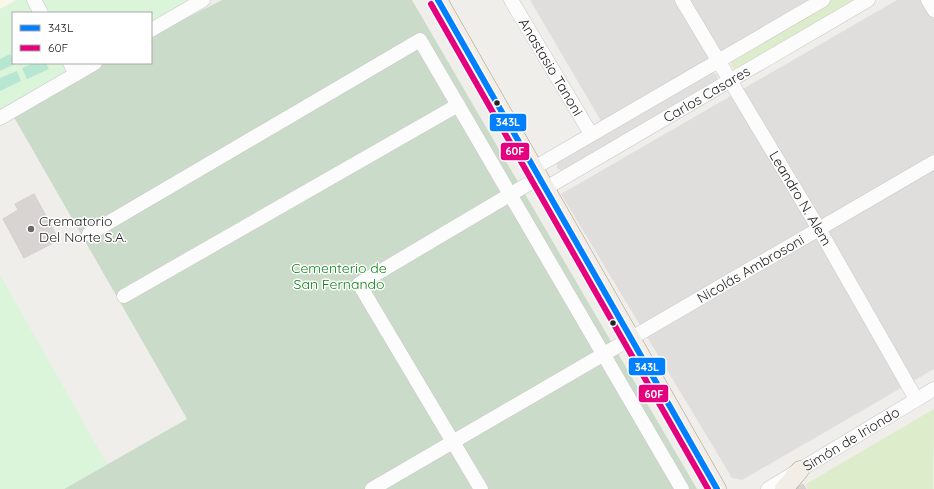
<svg xmlns="http://www.w3.org/2000/svg" width="934" height="489" font-family="Quicksand,sans-serif">
	<rect width="100%" height="100%" fill="#f0eeeb"/>
	<path fill="#dfdedc" d="M 530,0 L 808,0 L 601,121 Z
		M 897,0 L 934,0 L 934,369 L 742,480 L 732,478 L 561,194 Z"/>
	<path fill="#f8f7e8" d="M 0,0 L 14,0 L 15,1 L 0,9 Z"/>
	<path fill="#ddeccb" d="M 832,0 L 860,0 L 736,70 L 732,67 L 731,62 L 733,58 Z
		M 934,409 L 933,489 L 808,489 L 806,484 Z"/>
	<path fill="#cadbca" d="M 222,0 L 412,0 L 697,489 L 64,489 L 187,419 L 11,112 L 98,63 L 151,63 L 151,36 Z"/>
	<path fill="#daf5da" d="M 17,0 L 203,0 L 151,30 L 151,13 L 13,13 L 13,63 L 95,63 L 0,118 L 0,9 Z
		M 0,275 L 107,464 L 64,489 L 0,489 Z"/>
	<path fill="#b7e6d2" d="M 10,54 L 15,64 L 0,71 L 0,59 Z
		M 34,63 L 46,63 L 49,69 L 27,79 L 22,68 Z
		M 17,71 L 21,81 L 0,91 L 0,78 Z"/>
	<path fill="#e0dfde" d="M 712,71 L 718,76 L 717,81 L 562,171 L 557,168 L 557,161 Z"/>
	<path fill="#d7d4d2" stroke="#d3d0cc" d="M 34,194 L 59,240 L 24,258 L 3,219 L 18,210 L 15,204 Z
		M 803,484 L 806,489 L 794,489 Z"/>
	<g fill="none" stroke-linecap="round" stroke-linejoin="round">
		<defs>
			<g id="minor">
				<path d="M 34,0 L 41,13"/>
				<path id="s1" d="M 511,0 L 591,134"/>
				<path id="s2" d="M 682,0 L 819,229 L 916,399"/>
				<path d="M 928,0 L 934,10"/>
				<path d="M 151,30 L 203,0"/>
				<path d="M 70,63 L 76,74"/>
				<path d="M 0,118 L 95,63"/>
				<path d="M 534,168 L 823,0"/>
				<path id="s3" d="M 546,188 L 868,0"/>
				<path d="M 89,234 L 420,40 L 682,489"/>
				<path d="M 124,296 L 458,105"/>
				<path id="s4" d="M 372,489 L 934,162"/>
				<path d="M 481,489 L 359,284 L 540,177"/>
				<path id="s5" d="M 768,489 L 934,389"/>
			</g>
			<path id="major" d="M 438,0 L 717,489
				M 784,489 L 800,470"/>
		</defs>
		<use href="#minor" stroke="#c9c8c7" stroke-width="15"/>
		<use href="#major" stroke="#a79c86" stroke-width="19"/>
		<use href="#minor" stroke="#fdfcfc" stroke-width="14"/>
		<use href="#major" stroke="#f3ede7" stroke-width="18"/>
		<defs>
			<path id="bus-1" d="M 438,0 L 717,489"/>
			<path id="bus-2" d="M 431,4 L 708,489"/>
		</defs>
		<use href="#bus-1" stroke="#fff" stroke-width="9"/>
		<use href="#bus-2" stroke="#fff" stroke-width="9"/>
		<use href="#bus-1" stroke="#007fff" stroke-width="6"/>
		<use href="#bus-2" stroke="#e5007d" stroke-width="6"/>
	</g>
	<g fill="#222" stroke="#fff" stroke-width="1.5">
		<circle cx="497" cy="103" r="3.5"/>
		<circle cx="613" cy="323" r="3.5"/>
	</g>
	<circle fill="#6a6968" stroke="#fff" stroke-width="1.5" cx="31" cy="229" r="4"/>
	<g text-anchor="middle" dominant-baseline="central" stroke-width="3" stroke-linejoin="round" paint-order="stroke">
		<g font-size="14" fill="#222" stroke="#fff">
			<text stroke="none"><textPath href="#s1" startOffset="78">Anastasio Tanoni</textPath></text>
			<text stroke="none"><textPath href="#s3" startOffset="186">Carlos Casares</textPath></text>
			<text stroke="none"><textPath href="#s2" startOffset="231">Leandro N. Alem</textPath></text>
			<text stroke="none"><textPath href="#s4" startOffset="438">Nicolás Ambrosoni</textPath></text>
			<text stroke="none"><textPath href="#s5" startOffset="97">Simón de Iriondo</textPath></text>
		</g>
		<g font-size="14" fill="#222" stroke="#fff" text-anchor="start">
			<text x="39" y="221">Crematorio<tspan x="39" dy="16">Del Norte S.A.</tspan></text>
		</g>
		<g font-size="14" fill="#0c8416" stroke="#fff">
			<text x="339" y="268">Cementerio de<tspan x="339" dy="16">San Fernando</tspan></text>
		</g>
	</g>
	<g stroke="#fff" stroke-width="1.5">
		<rect x="489" y="113" width="38" height="19" rx="4" fill="#007fff"/>
		<rect x="500" y="142" width="30" height="19" rx="4" fill="#e5007d"/>
		<rect x="628" y="357" width="38" height="19" rx="4" fill="#007fff"/>
		<rect x="638" y="384" width="31" height="19" rx="4" fill="#e5007d"/>
	</g>
	<g font-size="11" text-anchor="middle" font-weight="bold" fill="#fff">
		<text x="508" y="126">343L</text>
		<text x="515" y="155">60F</text>
		<text x="647" y="371">343L</text>
		<text x="654" y="398">60F</text>
	</g>
	<rect x="12" y="12" width="140" height="52" fill="#ffffff" stroke="#a7a7a7"/>
	<rect x="20" y="25" width="20" height="6" fill="#007fff" stroke="#a7a7a7"/>
	<text x="48" y="32" font-size="12" fill="#222222">343L</text>
	<rect x="20" y="45" width="20" height="6" fill="#e5007d" stroke="#a7a7a7"/>
	<text x="48" y="52" font-size="12" fill="#222222">60F</text>
</svg>
